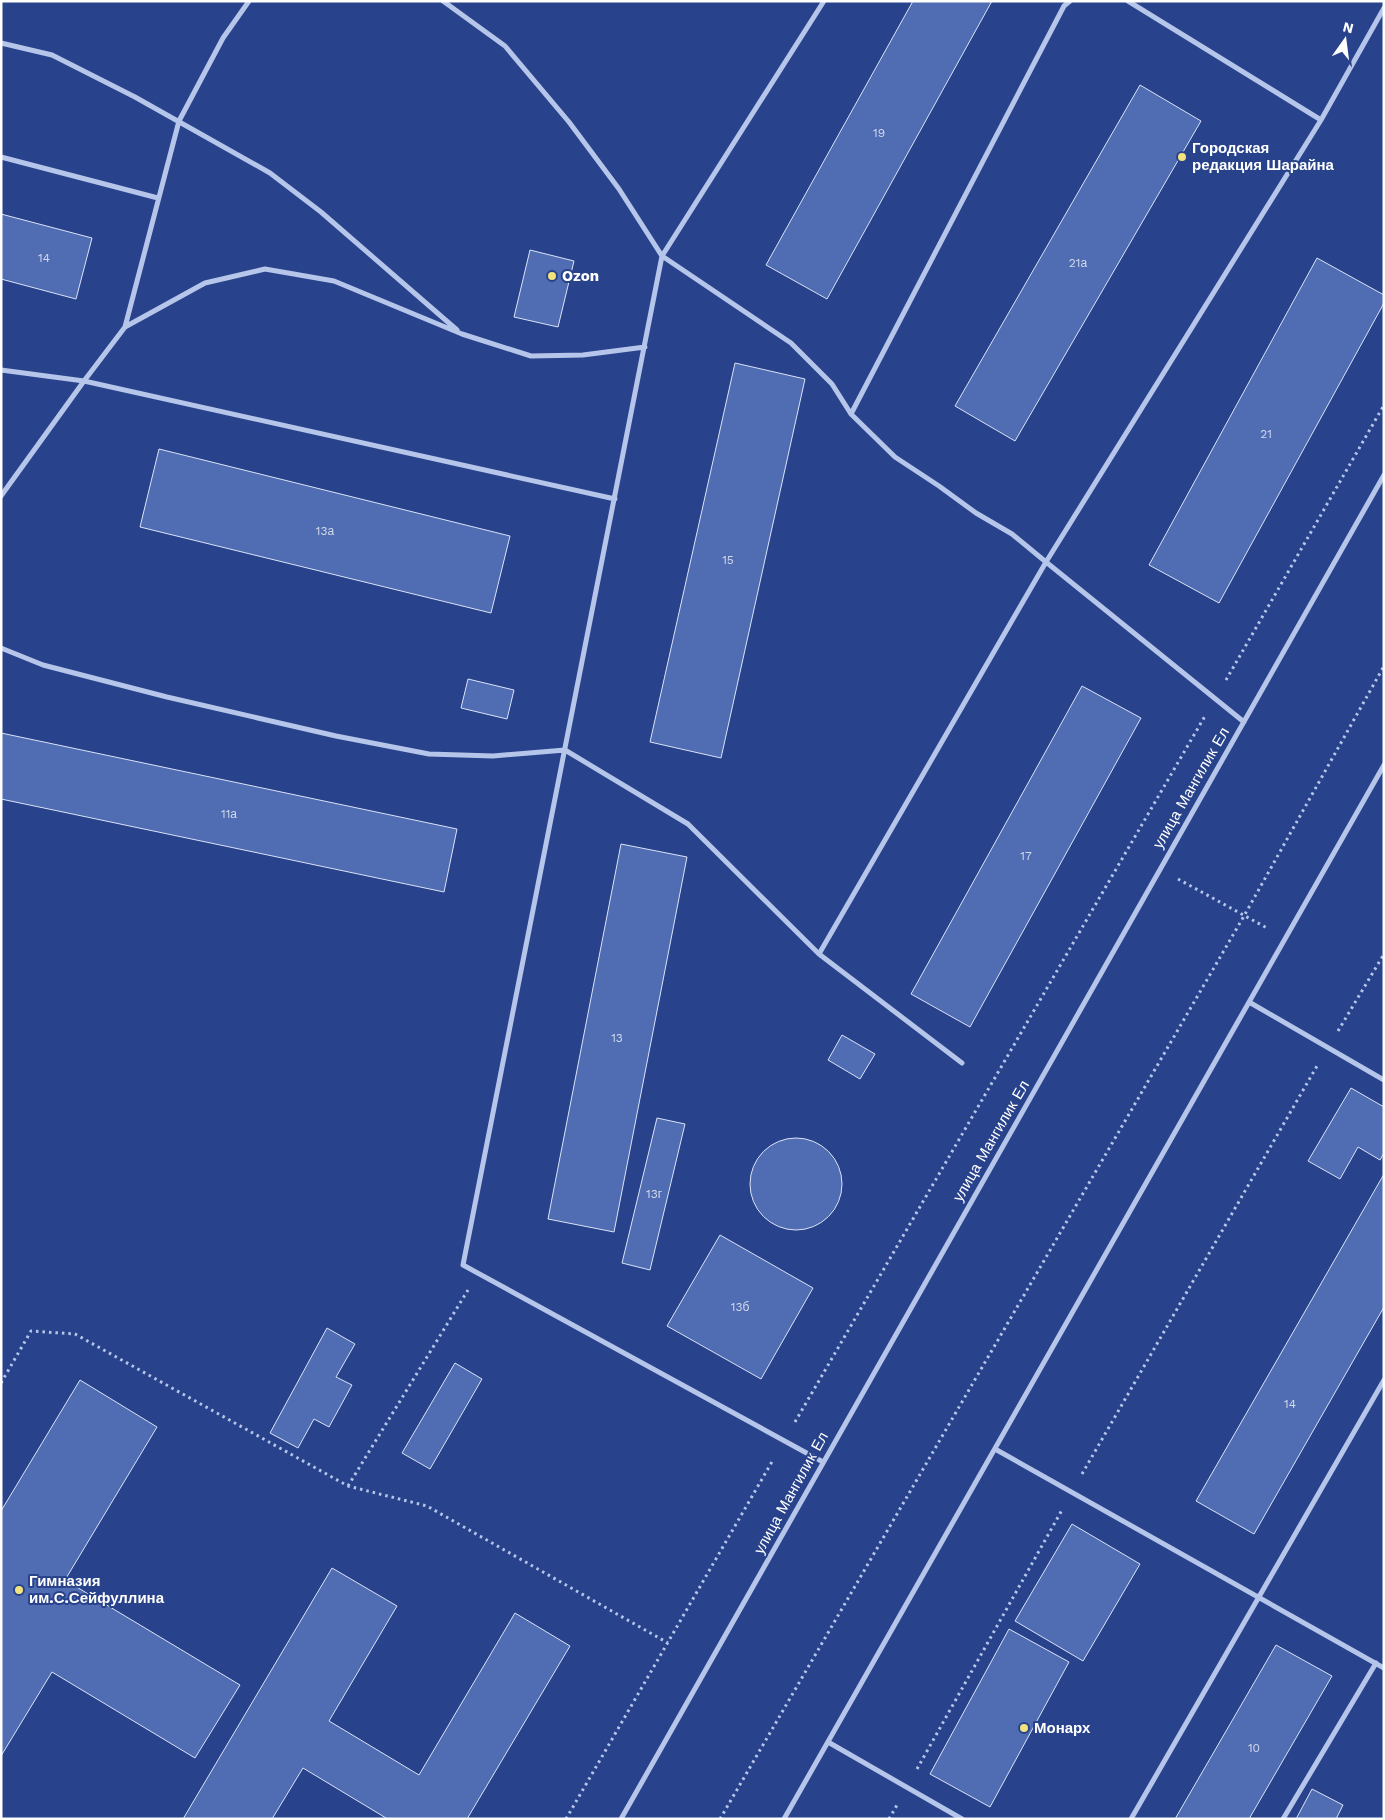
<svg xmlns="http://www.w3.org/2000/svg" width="1385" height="1820" font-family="'Work Sans',sans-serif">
	<rect width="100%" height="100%" fill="#28438b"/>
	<path fill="#506cb2" stroke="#dae3f8" d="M 913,1 L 992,1 L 827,299 L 766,265 Z
		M 1140,85 L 1201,121 L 1015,441 L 955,406 Z
		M 1,214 L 92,238 L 76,299 L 1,279 Z
		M 530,250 L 574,261 L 558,327 L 514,317 Z
		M 1317,258 L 1384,295 L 1384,303 L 1219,603 L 1149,565 Z
		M 735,363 L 805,379 L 721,758 L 650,742 Z
		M 159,449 L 510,536 L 491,613 L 140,527 Z
		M 468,679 L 514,690 L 507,719 L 461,708 Z
		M 1082,686 L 1141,718 L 970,1027 L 911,994 Z
		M 1,733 L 457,829 L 444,892 L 1,799 Z
		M 621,844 L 687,857 L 614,1232 L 548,1219 Z
		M 842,1035 L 875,1054 L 860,1079 L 828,1060 Z
		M 1351,1088 L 1384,1107 L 1384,1153 L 1380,1160 L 1358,1147 L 1340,1179 L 1308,1161 Z
		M 657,1118 L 685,1124 L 650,1270 L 622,1263 Z
		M750 1184a46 46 0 1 1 92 0a46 46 0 1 1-92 0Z
		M 1384,1174 L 1384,1307 L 1254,1534 L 1196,1501 Z
		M 720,1235 L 813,1288 L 761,1379 L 667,1326 Z
		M 327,1328 L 355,1344 L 336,1377 L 352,1385 L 329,1427 L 314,1419 L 298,1448 L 270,1433 Z
		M 455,1363 L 482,1379 L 430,1469 L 402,1453 Z
		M 80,1380 L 157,1427 L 65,1580 L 240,1685 L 195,1758 L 52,1672 L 1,1756 L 1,1511 Z
		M 1072,1524 L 1140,1564 L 1083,1661 L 1015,1621 Z
		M 332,1568 L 397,1606 L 329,1721 L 419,1775 L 515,1613 L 570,1646 L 467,1819 L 385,1819 L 386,1818 L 303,1768 L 272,1819 L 183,1819 Z
		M 1009,1629 L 1069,1662 L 990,1807 L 930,1774 Z
		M 1276,1645 L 1332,1676 L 1249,1819 L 1175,1819 Z
		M 1312,1789 L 1343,1805 L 1336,1819 L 1296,1819 Z"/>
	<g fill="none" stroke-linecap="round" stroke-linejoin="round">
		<path stroke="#b6c5ea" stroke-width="3" stroke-dasharray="2.5 4" stroke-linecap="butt" d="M 1226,680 L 1384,405
			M 1178,879 L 1267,928
			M 1338,1031 L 1384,954
			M 1,1383 L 31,1331 L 75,1334 L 348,1486 L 427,1506 L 668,1643
			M 795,1422 L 1205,716
			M 1082,1474 L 1317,1066
			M 348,1486 L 468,1290
			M 917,1769 L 1062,1510
			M 566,1819 L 773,1460
			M 720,1819 L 1244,916 L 1384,666
			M 889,1819 L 897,1805"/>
		<path stroke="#b6c5ea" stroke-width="5" d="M 443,1 L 505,46 L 569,122 L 619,189 L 662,256 L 463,1265 L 823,1462
			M 824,1 L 662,256 L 791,343 L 832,384 L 851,414 L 1064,6 L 1070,1
			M 1128,1 L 1321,120 L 1046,562 L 1244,722
			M 1,43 L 52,55 L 135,97 L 270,173 L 321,212 L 457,330
			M 1321,120 L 1384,8
			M 1,157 L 158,198
			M 125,327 L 179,121 L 223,38 L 249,1
			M 1,370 L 84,381 L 615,499
			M 1,496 L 84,381 L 125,327 L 205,283 L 265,269 L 334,281 L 462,334 L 531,356 L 583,355 L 645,347
			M 1,648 L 43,665 L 167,697 L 336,736 L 429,754 L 493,756 L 565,750 L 688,824 L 819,954 L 962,1063
			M 819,954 L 1046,562 L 1012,534 L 976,513 L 939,486 L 895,457 L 851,414
			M 1249,1002 L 1384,1080
			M 995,1449 L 1384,1668
			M 828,1742 L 962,1819
			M 621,1819 L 1384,475
			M 784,1819 L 1384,765
			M 1131,1819 L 1384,1380
			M 1283,1819 L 1376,1663"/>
	</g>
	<g fill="#f2e37c" stroke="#28438b" stroke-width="2">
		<circle cx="1182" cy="157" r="5"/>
		<circle cx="552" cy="276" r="5"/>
		<circle cx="19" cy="1590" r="5"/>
		<circle cx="1024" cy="1728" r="5"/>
	</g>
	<g text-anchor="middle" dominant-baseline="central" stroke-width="4" stroke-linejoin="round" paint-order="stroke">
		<g font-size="12" fill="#d3daec">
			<text x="879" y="133">19</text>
			<text x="44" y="258">14</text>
			<text x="1078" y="263">21а</text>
			<text x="1266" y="434">21</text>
			<text x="325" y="531">13а</text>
			<text x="728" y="560">15</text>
			<text x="229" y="814">11а</text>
			<text x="1026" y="856">17</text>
			<text x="617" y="1038">13</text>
			<text x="654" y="1194">13г</text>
			<text x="740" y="1307">13б</text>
			<text x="1290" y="1404">14</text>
			<text x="1254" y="1748">10</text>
		</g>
		<g font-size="15" font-weight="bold" fill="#fff" stroke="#28438b" text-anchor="start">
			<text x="1192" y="148">Городская<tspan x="1192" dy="17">редакция Шарайна</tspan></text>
			<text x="562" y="276">Ozon</text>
			<text x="29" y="1581">Гимназия<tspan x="29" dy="17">им.С.Сейфуллина</tspan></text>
			<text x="1034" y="1728">Монарх</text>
		</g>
		<g font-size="15" fill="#fff" stroke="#28438b">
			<text transform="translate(1191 788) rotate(-60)">улица Мангилик Ел</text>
			<text transform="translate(991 1141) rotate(-60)">улица Мангилик Ел</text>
			<text transform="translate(791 1493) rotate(-61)">улица Мангилик Ел</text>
		</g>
	</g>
	<rect width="1385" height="1820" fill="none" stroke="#ffffff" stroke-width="5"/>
	<g transform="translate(1345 40) rotate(14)" stroke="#28438b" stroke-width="4" paint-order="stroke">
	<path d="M0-4L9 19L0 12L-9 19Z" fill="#ffffff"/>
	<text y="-8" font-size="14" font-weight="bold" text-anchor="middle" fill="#ffffff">N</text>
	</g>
</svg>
